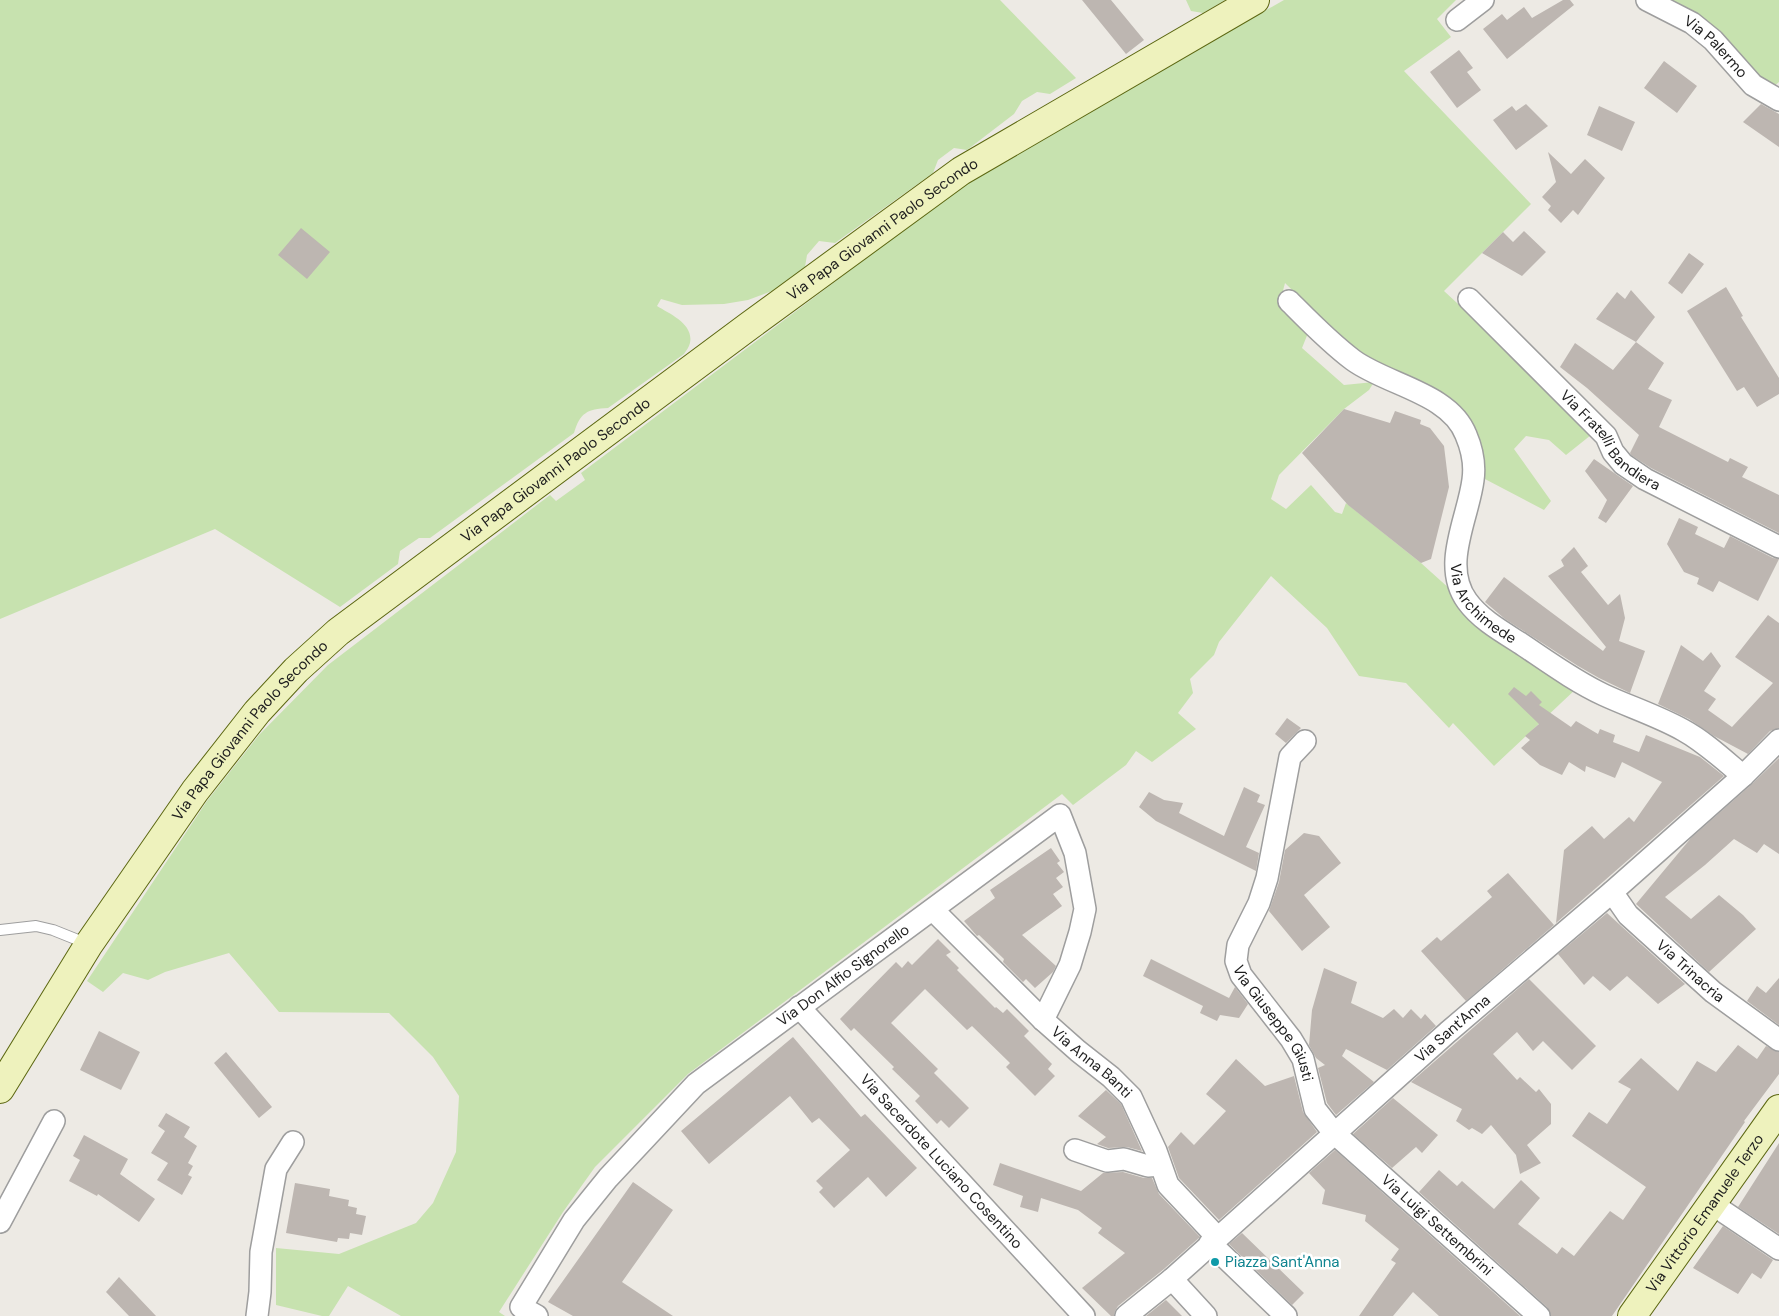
<svg xmlns="http://www.w3.org/2000/svg" width="1779" height="1316" font-family="'DM Sans',sans-serif">
	<rect width="100%" height="100%" fill="#edeae4"/>
	<path fill="#c7e2af" d="M 0,0 L 1000,0 L 1076,78 L 1050,94 L 1037,92 L 1022,101 L 1014,114 L 967,150 L 954,148 L 938,160 L 933,173 L 835,243 L 819,241 L 807,255 L 805,267 L 772,291 L 748,300 L 724,304 L 682,305 L 661,299 L 657,306 C 670,314 694,324 690,343 C 689,347 686,351 684,354 L 608,408 C 587,409 580,413 574,433 L 430,538 L 419,538 L 400,551 L 398,564 L 340,607 L 215,529 L 0,619 Z
		M 1186,0 L 1225,0 L 1203,13 L 1191,11 Z
		M 1284,0 L 1456,0 L 1437,19 L 1451,37 L 1404,71 L 1531,204 L 1444,291 L 1596,431 L 1566,455 L 1549,440 L 1526,436 L 1514,449 L 1551,501 L 1544,510 L 1483,478 L 1482,454 L 1477,432 L 1459,407 L 1439,391 L 1368,358 L 1353,350 L 1285,283 L 1279,306 L 1308,333 L 1302,348 L 1344,385 L 1374,382 L 1369,390 L 1344,409 L 1279,475 L 1271,499 L 1286,509 L 1311,485 L 1335,512 L 1342,514 L 1346,503 L 1421,563 L 1451,590 L 1467,618 L 1516,652 L 1577,688 L 1494,766 L 1453,723 L 1449,728 L 1406,683 L 1359,676 L 1327,628 L 1271,576 L 1219,642 L 1214,655 L 1190,679 L 1193,693 L 1178,713 L 1196,729 L 1152,762 L 1136,751 L 1126,765 L 1073,805 L 1062,794 L 688,1074 L 595,1167 L 563,1212 L 499,1312 L 505,1316 L 401,1316 L 348,1286 L 329,1316 L 322,1316 L 276,1305 L 276,1248 L 339,1254 L 416,1223 L 433,1203 L 456,1152 L 459,1096 L 433,1057 L 389,1013 L 279,1012 L 229,953 L 165,972 L 148,980 L 123,973 L 103,992 L 87,981 L 207,801 L 259,735 L 328,665 L 550,495 L 556,501 L 585,480 L 581,473 L 950,195 L 1030,145 Z
		M 1670,0 L 1779,0 L 1779,82 L 1772,88 Z"/>
	<path fill="#bdb6b1" d="M 1082,0 L 1111,0 L 1144,40 L 1126,54 Z
		M 1563,0 L 1570,0 L 1574,5 L 1507,59 L 1483,29 L 1502,14 L 1507,20 L 1524,7 L 1532,18 Z
		M 1459,50 L 1473,68 L 1467,72 L 1481,90 L 1457,108 L 1430,72 Z
		M 1664,61 L 1697,86 L 1677,113 L 1644,88 Z
		M 1526,104 L 1548,126 L 1516,150 L 1493,120 L 1512,106 L 1516,111 Z
		M 1761,104 L 1779,114 L 1779,147 L 1743,122 Z
		M 1599,106 L 1635,122 L 1622,151 L 1587,135 Z
		M 1548,152 L 1571,174 L 1585,159 L 1605,178 L 1578,215 L 1573,210 L 1561,223 L 1548,210 L 1551,206 L 1542,197 L 1556,182 Z
		M 301,228 L 330,252 L 307,279 L 278,255 Z
		M 1524,231 L 1546,252 L 1522,276 L 1482,253 L 1503,232 L 1513,242 Z
		M 1689,253 L 1704,264 L 1682,294 L 1668,283 Z
		M 1726,287 L 1743,316 L 1741,317 L 1779,378 L 1779,394 L 1757,407 L 1744,387 L 1737,391 L 1687,311 Z
		M 1631,290 L 1655,317 L 1636,342 L 1596,319 L 1617,292 L 1625,299 Z
		M 1636,342 L 1664,363 L 1648,389 L 1672,400 L 1659,427 L 1728,462 L 1730,458 L 1748,467 L 1742,477 L 1779,495 L 1779,533 L 1651,468 L 1631,455 L 1630,453 L 1639,435 L 1587,388 L 1560,367 L 1575,343 L 1613,370 Z
		M 1344,409 L 1390,423 L 1395,411 L 1421,420 L 1420,424 L 1430,428 L 1444,446 L 1449,487 L 1431,559 L 1421,563 L 1348,505 L 1302,453 Z
		M 1594,459 L 1633,486 L 1606,523 L 1598,518 L 1607,500 L 1585,471 Z
		M 1679,518 L 1698,527 L 1695,534 L 1724,548 L 1730,536 L 1773,558 L 1779,559 L 1758,601 L 1719,581 L 1713,592 L 1697,584 L 1699,578 L 1684,572 L 1667,544 Z
		M 1574,547 L 1588,566 L 1581,572 L 1608,605 L 1620,594 L 1625,618 L 1619,641 L 1645,651 L 1630,693 L 1599,678 L 1578,666 L 1505,619 L 1485,602 L 1504,577 L 1603,651 L 1606,647 L 1548,576 L 1564,566 L 1561,560 Z
		M 1768,615 L 1779,623 L 1779,728 L 1770,731 L 1748,754 L 1714,736 L 1689,719 L 1658,704 L 1681,645 L 1703,661 L 1711,652 L 1721,666 L 1704,691 L 1716,699 L 1708,710 L 1732,727 L 1773,683 L 1735,657 Z
		M 1514,687 L 1526,696 L 1531,691 L 1542,702 L 1539,705 L 1571,727 L 1576,721 L 1598,734 L 1600,729 L 1615,735 L 1613,742 L 1639,752 L 1646,735 L 1700,757 L 1724,776 L 1556,923 L 1564,850 L 1592,826 L 1604,839 L 1629,817 L 1634,822 L 1662,782 L 1622,762 L 1615,778 L 1586,766 L 1585,772 L 1569,762 L 1562,775 L 1540,765 L 1521,748 L 1530,740 L 1525,736 L 1539,724 L 1508,694 Z
		M 1287,718 L 1301,728 L 1286,743 L 1275,734 Z
		M 1779,758 L 1779,854 L 1764,844 L 1757,853 L 1734,839 L 1705,865 L 1665,897 L 1691,919 L 1719,895 L 1743,915 L 1756,929 L 1709,972 L 1636,904 L 1691,838 L 1751,785 Z
		M 1244,787 L 1260,795 L 1257,802 L 1265,805 L 1246,847 L 1259,853 L 1256,871 L 1156,821 L 1139,807 L 1149,792 L 1164,800 L 1183,803 L 1179,813 L 1224,836 Z
		M 1304,833 L 1319,836 L 1341,863 L 1304,895 L 1330,927 L 1302,951 L 1269,911 L 1279,882 L 1285,850 Z
		M 1051,848 L 1060,861 L 1057,863 L 1064,872 L 1056,878 L 1063,887 L 1053,894 L 1062,906 L 1022,935 L 1056,966 L 1053,972 L 1035,988 L 1026,979 L 1023,982 L 1003,962 L 1004,959 L 979,935 L 977,936 L 964,921 L 995,898 L 990,890 Z
		M 1508,873 L 1554,925 L 1466,1001 L 1421,951 L 1437,937 L 1441,941 L 1492,897 L 1487,891 Z
		M 1607,913 L 1619,924 L 1685,984 L 1658,1004 L 1627,976 L 1610,991 L 1593,976 L 1584,985 L 1558,954 Z
		M 938,939 L 951,952 L 946,955 L 959,968 L 957,970 L 995,1008 L 996,1007 L 1003,1013 L 1007,1009 L 1029,1031 L 1024,1036 L 1052,1064 L 1048,1069 L 1055,1076 L 1035,1096 L 1006,1067 L 1010,1063 L 972,1026 L 967,1030 L 925,989 L 891,1023 L 938,1069 L 934,1073 L 969,1108 L 949,1128 L 941,1120 L 937,1124 L 915,1101 L 920,1096 L 892,1069 L 894,1067 L 854,1028 L 851,1031 L 840,1019 L 896,962 L 902,968 L 908,961 L 912,965 Z
		M 1151,959 L 1229,998 L 1235,987 L 1248,1004 L 1239,1018 L 1220,1015 L 1217,1021 L 1200,1013 L 1203,1006 L 1143,976 Z
		M 1324,968 L 1357,982 L 1351,1003 L 1383,1018 L 1394,1009 L 1403,1018 L 1411,1009 L 1421,1019 L 1425,1014 L 1436,1026 L 1387,1070 L 1346,1049 L 1342,1056 L 1374,1082 L 1336,1115 L 1327,1103 L 1318,1068 L 1325,1065 L 1316,1058 L 1309,1045 L 1312,1010 Z
		M 1779,978 L 1779,1025 L 1747,1001 L 1757,986 L 1766,993 Z
		M 1529,979 L 1596,1046 L 1572,1070 L 1543,1041 L 1533,1051 L 1517,1032 L 1493,1054 L 1517,1080 L 1520,1077 L 1536,1092 L 1539,1089 L 1551,1104 L 1551,1124 L 1527,1145 L 1541,1163 L 1520,1174 L 1516,1155 L 1491,1125 L 1482,1134 L 1472,1128 L 1469,1130 L 1456,1121 L 1462,1109 L 1411,1082 Z
		M 99,1031 L 140,1052 L 121,1090 L 80,1070 Z
		M 793,1037 L 861,1117 L 865,1114 L 917,1168 L 886,1197 L 868,1177 L 834,1208 L 819,1192 L 823,1188 L 816,1181 L 850,1150 L 819,1118 L 812,1123 L 790,1096 L 709,1164 L 681,1131 Z
		M 1738,1045 L 1757,1059 L 1766,1046 L 1779,1052 L 1779,1074 L 1744,1121 L 1745,1122 L 1612,1316 L 1551,1316 L 1547,1307 L 1419,1192 L 1439,1170 L 1457,1186 L 1462,1181 L 1494,1209 L 1521,1180 L 1540,1198 L 1518,1224 L 1557,1254 L 1562,1247 L 1574,1256 L 1610,1211 L 1623,1220 L 1646,1187 L 1572,1136 L 1589,1112 L 1607,1124 L 1631,1089 L 1618,1082 L 1641,1058 L 1678,1091 L 1697,1061 L 1716,1072 Z
		M 226,1052 L 272,1107 L 259,1118 L 214,1063 Z
		M 1236,1059 L 1265,1086 L 1294,1076 L 1303,1112 L 1317,1132 L 1219,1220 L 1179,1178 L 1168,1147 L 1181,1132 L 1194,1145 L 1226,1111 L 1206,1094 Z
		M 1106,1090 L 1121,1104 L 1142,1151 L 1127,1147 L 1108,1148 L 1097,1144 L 1106,1137 L 1078,1116 Z
		M 1393,1098 L 1438,1135 L 1422,1153 L 1416,1147 L 1392,1168 L 1353,1134 Z
		M 166,1113 L 190,1127 L 184,1137 L 197,1146 L 188,1163 L 193,1166 L 188,1175 L 192,1177 L 182,1195 L 157,1180 L 168,1163 L 151,1153 L 165,1131 L 158,1126 Z
		M 84,1135 L 128,1159 L 120,1174 L 155,1199 L 139,1222 L 98,1194 L 97,1196 L 69,1181 L 80,1160 L 73,1156 Z
		M 1779,1143 L 1779,1234 L 1738,1207 Z
		M 1335,1150 L 1520,1316 L 1439,1316 L 1413,1292 L 1393,1316 L 1359,1316 L 1396,1263 L 1391,1260 L 1399,1249 L 1365,1221 L 1366,1215 L 1322,1204 L 1325,1190 L 1309,1173 Z
		M 1000,1163 L 1081,1191 L 1103,1173 L 1123,1172 L 1144,1178 L 1152,1178 L 1159,1194 L 1200,1237 L 1164,1269 L 1118,1306 L 1115,1311 L 1114,1316 L 1111,1316 L 1082,1288 L 1125,1253 L 1098,1233 L 1102,1228 L 1078,1210 L 1041,1198 L 1038,1212 L 1020,1207 L 1023,1196 L 993,1185 Z
		M 633,1182 L 673,1210 L 622,1282 L 673,1316 L 573,1316 L 548,1302 Z
		M 295,1183 L 330,1189 L 329,1196 L 349,1200 L 348,1206 L 357,1208 L 356,1214 L 366,1216 L 362,1235 L 350,1233 L 349,1239 L 338,1238 L 337,1242 L 286,1233 Z
		M 1723,1226 L 1773,1260 L 1761,1279 L 1752,1273 L 1738,1294 L 1693,1268 Z
		M 1242,1233 L 1304,1293 L 1292,1305 L 1229,1244 Z
		M 119,1277 L 156,1316 L 129,1316 L 106,1292 Z
		M 1166,1300 L 1182,1316 L 1146,1316 Z"/>
	<g fill="none" stroke-linecap="round" stroke-linejoin="round">
		<defs>
			<path id="lane" d="M 0,930 L 36,926 L 53,930 L 88,944"/>
			<g id="street">
				<path id="s1" d="M 1647,0 L 1692,23 L 1713,40 L 1753,85 L 1779,100"/>
				<path d="M 1457,20 L 1483,0"/>
				<path id="s2" d="M 1469,299 L 1606,436 L 1613,452 L 1623,464 L 1645,479 L 1779,547"/>
				<path id="s3" d="M 1289,301 C 1309,321 1329,342 1353,360 C 1387,385 1450,393 1466,435 C 1472,449 1475,466 1473,480 C 1468,519 1441,565 1467,601 C 1480,619 1501,631 1520,643 C 1547,661 1574,681 1604,695 C 1630,707 1658,716 1683,730 C 1705,742 1724,760 1743,776"/>
				<path id="s4" d="M 1305,741 L 1290,757 L 1267,878 L 1259,903 L 1238,945 L 1236,961 L 1241,975 L 1291,1039 L 1303,1059 L 1315,1109 L 1334,1133 L 1539,1316"/>
				<path id="s5" d="M 1612,892 L 1628,915 L 1713,992 L 1779,1040"/>
				<path id="s6" d="M 933,910 L 1043,1020 L 1078,1051 L 1111,1077 L 1131,1097 L 1156,1151 L 1168,1185 L 1217,1237"/>
				<path id="s7" d="M 799,1007 L 1084,1316"/>
				<path d="M 1075,1150 L 1107,1161 L 1124,1159 L 1148,1166 L 1160,1165"/>
				<path d="M 1712,1204 L 1779,1249"/>
				<path d="M 0,1222 L 54,1121"/>
				<path d="M 1210,1243 L 1286,1316"/>
				<path d="M 1172,1279 L 1206,1316"/>
				<path d="M 257,1316 L 260,1292 L 261,1252 L 276,1169 L 293,1142"/>
				<path id="s8" d="M 537,1316 L 521,1307 L 574,1220 L 608,1178 L 696,1084 L 1060,815 L 1075,853 L 1085,909 L 1080,932 L 1070,965 L 1043,1020"/>
				<path id="s9" d="M 1126,1316 L 1172,1279 L 1448,1032 L 1612,892 L 1743,776 L 1779,740"/>
			</g>
			<g id="secondary">
				<path id="s10" d="M 0,1089 L 89,944 L 195,791 L 257,712 L 296,670 L 338,632 L 749,326 L 961,171 L 1255,0"/>
				<path id="s11" d="M 1632,1316 L 1779,1109"/>
			</g>
		</defs>
		<use href="#lane" stroke="#9e9e9e" stroke-width="12"/>
		<use href="#street" stroke="#9e9e9e" stroke-width="24"/>
		<use href="#secondary" stroke="#5c6711" stroke-width="30"/>
		<use href="#lane" stroke="#fff" stroke-width="10"/>
		<use href="#street" stroke="#fff" stroke-width="21"/>
		<use href="#secondary" stroke="#eef2bd" stroke-width="28"/>
	</g>
	<circle fill="#0f9aa8" stroke="#fff" stroke-width="2" cx="1215" cy="1262" r="5"/>
	<g text-anchor="middle" dominant-baseline="central" stroke-width="5" stroke-linejoin="round" paint-order="stroke">
		<g font-size="15" fill="#1d1d1d" stroke="#fff">
			<text stroke="none"><textPath href="#s1" startOffset="84">Via Palermo</textPath></text>
			<text stroke="none"><textPath href="#s10" startOffset="1248">Via Papa Giovanni Paolo Secondo</textPath></text>
			<text stroke="none"><textPath href="#s2" startOffset="201">Via Fratelli Bandiera</textPath></text>
			<text stroke="none"><textPath href="#s10" startOffset="842">Via Papa Giovanni Paolo Secondo</textPath></text>
			<text stroke="none"><textPath href="#s3" startOffset="408">Via Archimede</textPath></text>
			<text stroke="none"><textPath href="#s10" startOffset="438">Via Papa Giovanni Paolo Secondo</textPath></text>
			<text stroke="none"><textPath href="#s5" startOffset="112">Via Trinacria</textPath></text>
			<text stroke="none"><textPath href="#s8" startOffset="486">Via Don Alfio Signorello</textPath></text>
			<text stroke="none"><textPath href="#s4" startOffset="308">Via Giuseppe Giusti</textPath></text>
			<text stroke="none"><textPath href="#s9" startOffset="435">Via Sant'Anna</textPath></text>
			<text stroke="none"><textPath href="#s6" startOffset="220">Via Anna Banti</textPath></text>
			<text stroke="none"><textPath href="#s7" startOffset="210">Via Sacerdote Luciano Cosentino</textPath></text>
			<text stroke="none"><textPath href="#s11" startOffset="126">Via Vittorio Emanuele Terzo</textPath></text>
			<text stroke="none"><textPath href="#s4" startOffset="574">Via Luigi Settembrini</textPath></text>
		</g>
		<g font-size="15" fill="#0d838f" stroke="#fff" text-anchor="start">
			<text x="1225" y="1262">Piazza Sant'Anna</text>
		</g>
	</g>
</svg>
